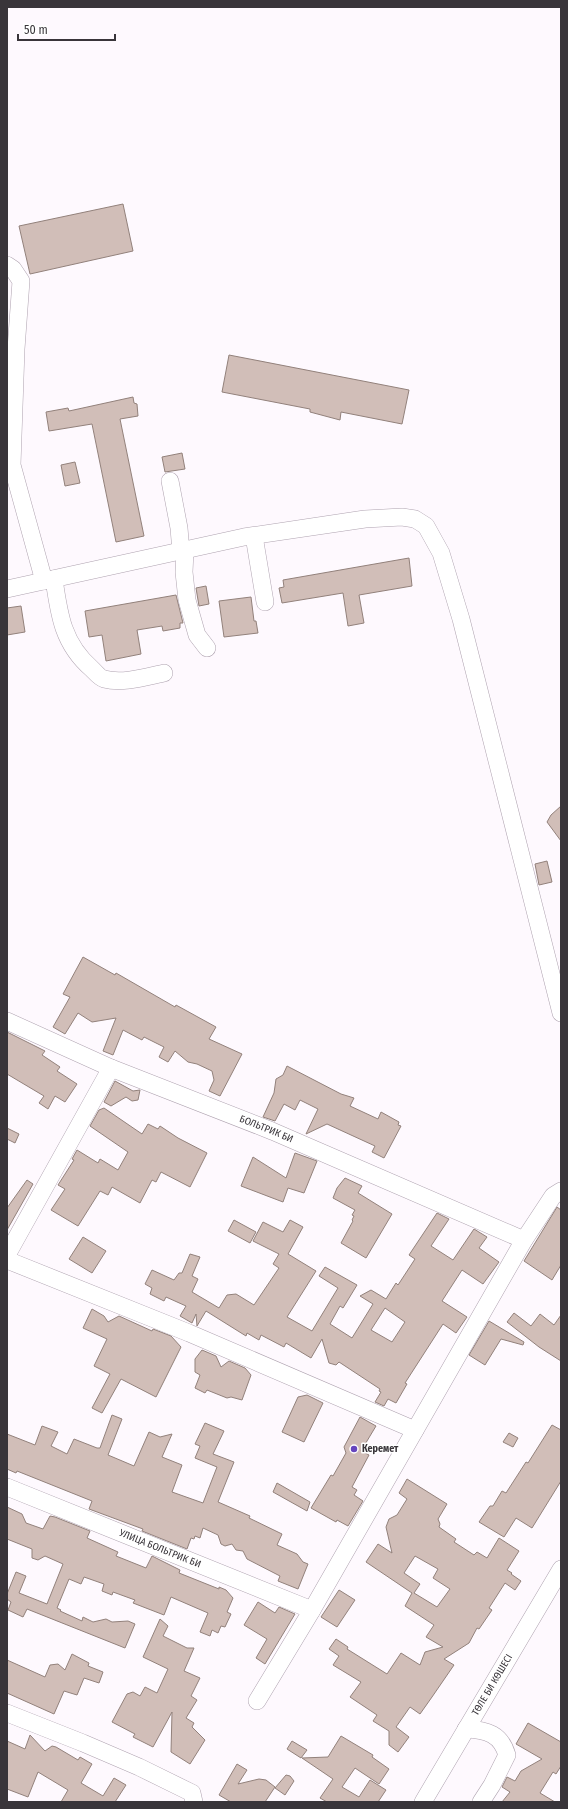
<svg xmlns="http://www.w3.org/2000/svg" width="568" height="1809" font-family="'Fira Sans Condensed',sans-serif">
	<rect width="100%" height="100%" fill="#fef9fe"/>
	<path fill="#d1beb8" stroke="#92817b" fill-rule="evenodd" d="M 123,204 L 133,251 L 30,274 L 19,226 Z
		M 229,355 L 409,390 L 402,424 L 341,412 L 340,420 L 310,412 L 310,409 L 222,392 Z
		M 133,397 L 134,403 L 137,404 L 138,416 L 120,419 L 144,536 L 116,542 L 92,424 L 49,431 L 46,412 L 68,408 L 69,411 Z
		M 182,453 L 185,469 L 165,472 L 162,457 Z
		M 75,462 L 80,483 L 65,486 L 61,465 Z
		M 409,558 L 412,586 L 359,595 L 364,623 L 348,626 L 343,593 L 282,603 L 279,588 L 284,587 L 283,580 Z
		M 206,586 L 209,604 L 199,606 L 196,588 Z
		M 176,595 L 183,623 L 180,623 L 180,628 L 163,631 L 162,626 L 137,630 L 141,654 L 106,661 L 102,635 L 89,637 L 85,611 Z
		M 251,597 L 254,621 L 256,621 L 258,633 L 224,637 L 219,601 Z
		M 21,606 L 25,632 L 7,635 L 7,608 Z
		M 561,806 L 561,841 L 547,822 L 551,815 Z
		M 547,861 L 552,882 L 539,885 L 535,864 Z
		M 83,957 L 115,975 L 116,973 L 175,1007 L 176,1005 L 216,1027 L 209,1039 L 242,1054 L 220,1096 L 209,1091 L 214,1080 L 212,1071 L 197,1064 L 188,1062 L 175,1051 L 168,1062 L 159,1057 L 164,1047 L 144,1037 L 142,1040 L 123,1030 L 113,1055 L 103,1051 L 116,1018 L 92,1022 L 78,1013 L 65,1034 L 53,1027 L 70,997 L 63,994 Z
		M 7,1032 L 45,1051 L 42,1055 L 60,1067 L 57,1071 L 77,1084 L 65,1102 L 55,1096 L 48,1109 L 39,1103 L 44,1096 L 7,1074 Z
		M 287,1066 L 341,1094 L 354,1098 L 350,1106 L 378,1119 L 381,1112 L 399,1122 L 398,1125 L 401,1126 L 384,1158 L 372,1152 L 375,1146 L 327,1124 L 306,1134 L 318,1109 L 300,1100 L 295,1110 L 284,1104 L 275,1121 L 263,1117 L 274,1093 L 276,1079 L 283,1075 Z
		M 115,1081 L 133,1091 L 140,1090 L 138,1100 L 132,1101 L 126,1097 L 111,1106 L 104,1102 Z
		M 104,1108 L 142,1134 L 148,1124 L 158,1129 L 160,1126 L 178,1138 L 207,1153 L 190,1187 L 161,1172 L 156,1182 L 152,1180 L 140,1203 L 112,1187 L 108,1195 L 100,1191 L 78,1226 L 51,1210 L 65,1189 L 58,1185 L 74,1160 L 72,1159 L 77,1150 L 98,1163 L 100,1159 L 118,1170 L 128,1152 L 90,1126 L 99,1110 Z
		M 7,1128 L 19,1134 L 15,1143 L 7,1139 Z
		M 295,1153 L 317,1161 L 304,1193 L 288,1188 L 283,1202 L 241,1186 L 253,1157 L 286,1178 Z
		M 345,1178 L 362,1186 L 358,1193 L 392,1214 L 366,1258 L 341,1243 L 353,1221 L 352,1220 L 354,1216 L 352,1215 L 355,1210 L 333,1198 L 337,1188 Z
		M 27,1180 L 33,1184 L 7,1230 L 7,1208 Z
		M 557,1207 L 561,1210 L 561,1265 L 552,1280 L 524,1261 Z
		M 437,1213 L 449,1219 L 431,1246 L 453,1260 L 474,1229 L 487,1237 L 479,1248 L 499,1262 L 483,1284 L 462,1270 L 442,1301 L 467,1317 L 456,1333 L 443,1324 L 405,1383 L 407,1384 L 396,1403 L 388,1399 L 384,1406 L 375,1402 L 381,1392 L 379,1391 L 380,1389 L 339,1362 L 336,1365 L 329,1363 L 322,1339 L 311,1358 L 286,1343 L 284,1347 L 261,1335 L 259,1340 L 247,1333 L 246,1336 L 206,1311 L 197,1326 L 196,1314 L 192,1323 L 180,1316 L 186,1306 L 166,1297 L 164,1301 L 150,1294 L 152,1288 L 145,1284 L 152,1270 L 174,1280 L 179,1273 L 182,1273 L 190,1254 L 200,1257 L 192,1276 L 198,1279 L 192,1292 L 219,1308 L 227,1295 L 236,1294 L 254,1305 L 279,1268 L 273,1264 L 279,1254 L 253,1241 L 263,1222 L 283,1232 L 290,1220 L 303,1227 L 288,1254 L 316,1271 L 287,1317 L 312,1331 L 338,1288 L 319,1276 L 325,1267 L 357,1285 L 343,1308 L 340,1306 L 330,1324 L 352,1338 L 373,1304 L 360,1296 L 371,1290 L 386,1299 L 396,1283 L 398,1285 L 415,1259 L 409,1255 ZM 385,1308 L 405,1322 L 392,1342 L 371,1330 Z
		M 234,1220 L 256,1232 L 250,1243 L 228,1231 Z
		M 83,1237 L 106,1251 L 92,1273 L 69,1259 Z
		M 92,1309 L 104,1316 L 108,1322 L 119,1316 L 152,1331 L 153,1329 L 171,1336 L 181,1347 L 156,1397 L 121,1379 L 102,1413 L 92,1408 L 110,1374 L 94,1366 L 107,1339 L 83,1328 Z
		M 514,1313 L 531,1326 L 540,1314 L 554,1325 L 561,1315 L 561,1361 L 539,1347 L 507,1322 Z
		M 489,1321 L 524,1342 L 523,1345 L 501,1339 L 485,1365 L 469,1355 Z
		M 202,1350 L 216,1356 L 221,1367 L 229,1361 L 245,1368 L 251,1375 L 242,1400 L 231,1397 L 227,1398 L 207,1390 L 205,1393 L 195,1388 L 200,1375 L 195,1372 L 195,1359 Z
		M 307,1395 L 323,1403 L 304,1442 L 282,1432 L 298,1397 Z
		M 112,1415 L 122,1419 L 108,1455 L 134,1466 L 149,1432 L 160,1437 L 172,1434 L 162,1457 L 182,1465 L 172,1492 L 203,1503 L 217,1467 L 195,1458 L 200,1446 L 195,1444 L 205,1423 L 224,1431 L 213,1454 L 234,1462 L 218,1502 L 250,1516 L 249,1518 L 282,1534 L 277,1545 L 297,1554 L 303,1562 L 308,1564 L 298,1589 L 278,1581 L 280,1576 L 247,1559 L 243,1551 L 236,1550 L 232,1544 L 225,1546 L 221,1544 L 218,1535 L 203,1528 L 200,1538 L 195,1536 L 194,1539 L 191,1538 L 187,1549 L 142,1531 L 143,1529 L 89,1509 L 92,1501 L 17,1471 L 16,1473 L 7,1469 L 7,1434 L 35,1445 L 42,1426 L 58,1432 L 51,1446 L 67,1454 L 74,1439 L 97,1448 L 100,1448 Z
		M 360,1417 L 376,1426 L 361,1451 L 369,1455 L 352,1487 L 357,1490 L 354,1495 L 363,1501 L 348,1526 L 337,1520 L 336,1522 L 311,1508 L 331,1475 L 333,1476 L 346,1453 L 344,1447 Z
		M 552,1425 L 561,1430 L 561,1481 L 532,1528 L 516,1518 L 504,1537 L 479,1522 L 490,1506 L 493,1506 L 502,1491 L 506,1493 L 526,1462 L 528,1463 Z
		M 509,1433 L 518,1438 L 513,1447 L 503,1442 Z
		M 407,1479 L 447,1504 L 438,1519 L 440,1524 L 439,1527 L 456,1539 L 454,1542 L 474,1555 L 477,1552 L 487,1558 L 499,1538 L 519,1551 L 507,1570 L 512,1573 L 511,1574 L 521,1581 L 515,1590 L 505,1583 L 489,1608 L 492,1610 L 479,1629 L 477,1628 L 469,1643 L 444,1659 L 454,1665 L 432,1697 L 420,1714 L 410,1707 L 396,1727 L 409,1737 L 398,1752 L 389,1745 L 389,1731 L 373,1721 L 377,1715 L 350,1697 L 361,1682 L 333,1665 L 339,1656 L 329,1649 L 336,1639 L 348,1647 L 347,1649 L 387,1674 L 401,1653 L 420,1665 L 425,1652 L 443,1647 L 426,1637 L 434,1625 L 405,1606 L 412,1593 L 366,1562 L 378,1544 L 392,1553 L 386,1527 L 389,1519 L 397,1515 L 407,1499 L 399,1493 ZM 415,1556 L 438,1569 L 433,1578 L 450,1589 L 437,1607 L 414,1593 L 420,1584 L 404,1573 Z
		M 277,1483 L 310,1502 L 307,1511 L 273,1492 Z
		M 7,1507 L 22,1514 L 26,1523 L 43,1529 L 50,1516 L 55,1517 L 90,1531 L 87,1538 L 118,1552 L 116,1556 L 146,1568 L 152,1556 L 180,1570 L 179,1573 L 219,1589 L 219,1587 L 226,1590 L 233,1598 L 227,1612 L 231,1614 L 225,1627 L 221,1626 L 218,1633 L 212,1630 L 210,1636 L 200,1632 L 208,1613 L 171,1597 L 164,1615 L 133,1603 L 135,1600 L 113,1592 L 112,1595 L 102,1591 L 104,1584 L 84,1577 L 81,1584 L 69,1579 L 57,1608 L 61,1610 L 60,1611 L 82,1621 L 83,1617 L 93,1622 L 106,1619 L 112,1622 L 128,1621 L 135,1624 L 125,1648 L 27,1609 L 23,1617 L 8,1610 L 11,1602 L 7,1599 L 7,1594 L 16,1572 L 26,1576 L 19,1593 L 47,1604 L 63,1564 L 45,1556 L 38,1560 L 32,1558 L 32,1549 L 7,1539 Z
		M 339,1590 L 355,1600 L 337,1627 L 321,1617 Z
		M 258,1602 L 275,1613 L 279,1607 L 295,1614 L 265,1664 L 256,1658 L 267,1639 L 244,1625 Z
		M 160,1619 L 168,1626 L 163,1636 L 187,1648 L 194,1648 L 184,1671 L 200,1678 L 191,1696 L 197,1700 L 186,1718 L 194,1723 L 192,1727 L 205,1740 L 190,1764 L 171,1752 L 172,1712 L 153,1747 L 133,1737 L 135,1734 L 112,1722 L 127,1694 L 133,1692 L 140,1696 L 145,1687 L 157,1693 L 168,1669 L 143,1657 Z
		M 72,1654 L 89,1663 L 88,1666 L 103,1672 L 99,1683 L 84,1678 L 77,1695 L 64,1691 L 54,1714 L 7,1693 L 7,1660 L 45,1677 L 50,1665 L 58,1664 L 65,1670 Z
		M 528,1723 L 561,1742 L 561,1766 L 556,1774 L 553,1772 L 540,1793 L 555,1802 L 502,1802 L 510,1792 L 502,1787 L 507,1777 L 515,1781 L 521,1771 L 542,1759 L 516,1744 Z
		M 30,1735 L 45,1751 L 52,1746 L 56,1747 L 78,1760 L 80,1757 L 92,1764 L 81,1783 L 103,1796 L 114,1778 L 126,1785 L 115,1802 L 61,1802 L 68,1790 L 38,1772 L 28,1797 L 7,1789 L 7,1741 L 25,1749 Z
		M 341,1736 L 373,1755 L 372,1757 L 389,1769 L 379,1784 L 355,1768 L 342,1787 L 359,1797 L 370,1780 L 386,1790 L 378,1802 L 327,1802 L 320,1798 L 333,1779 L 302,1758 L 328,1757 Z
		M 292,1741 L 307,1750 L 301,1758 L 287,1749 Z
		M 237,1764 L 247,1770 L 238,1784 L 259,1779 L 266,1780 L 275,1787 L 265,1802 L 231,1802 L 219,1795 Z
		M 286,1775 L 290,1776 L 294,1781 L 285,1795 L 275,1788 Z"/>
	<g fill="none" stroke-linecap="round" stroke-linejoin="round">
		<defs>
			<g id="minor">
				<path d="M 7,265 L 13,269 L 21,281 L 16,349 L 12,465 L 44,581"/>
				<path d="M 170,481 L 179,528 L 181,552"/>
				<path d="M 254,536 L 265,602"/>
				<path d="M 185,551 L 184,572 L 187,600 L 197,635 L 207,648"/>
				<path d="M 54,579 C 59,615 63,644 92,669 C 95,672 100,678 104,679 C 123,684 145,677 164,673"/>
				<path d="M 7,589 L 244,537 L 365,519 L 402,517 L 415,519 L 426,526 L 441,553 L 461,619 L 561,1013"/>
				<path id="s1" d="M 7,1021 L 111,1068 L 272,1131 L 524,1240"/>
				<path d="M 7,1255 L 111,1068"/>
				<path d="M 7,1260 L 189,1333 L 415,1430"/>
				<path id="s2" d="M 7,1487 L 312,1610"/>
				<path d="M 257,1701 L 312,1610 L 524,1240 L 553,1196 L 561,1191"/>
				<path d="M 7,1713 L 83,1743 L 139,1767 L 192,1793 L 194,1802"/>
				<path d="M 466,1729 C 487,1730 501,1734 507,1755 L 492,1785 L 481,1802"/>
				<path id="s3" d="M 423,1802 L 561,1569"/>
			</g>
		</defs>
		<use href="#minor" stroke="#afa3b0" stroke-width="18"/>
		<use href="#minor" stroke="#fff" stroke-width="17"/>
	</g>
	<circle fill="#6645be" stroke="#fff" stroke-width="1.5" cx="354" cy="1449" r="4"/>
	<g text-anchor="middle" dominant-baseline="central" stroke-width="3" stroke-linejoin="round" paint-order="stroke">
		<g font-size="10" fill="#39353a" stroke="#fff">
			<text stroke="none"><textPath href="#s1" startOffset="281">БОЛЬТРИК БИ</textPath></text>
			<text stroke="none"><textPath href="#s2" startOffset="165">УЛИЦА БОЛЬТРИК БИ</textPath></text>
			<text stroke="none"><textPath href="#s3" startOffset="136">ТӨЛЕ БИ КӨШЕСІ</textPath></text>
		</g>
		<g font-size="10" font-weight="bold" fill="#39353a" stroke="#fff" text-anchor="start">
			<text x="362" y="1449">Керемет</text>
		</g>
	</g>
	<rect width="568" height="1809" fill="none" stroke="#39353a" stroke-width="16"/>
	<path d="M18 34v6h97v-6" fill="none" stroke="#39353a" stroke-width="2"/>
	<text x="24" y="34" font-size="12" fill="#39353a" stroke="#ffffff" stroke-width="3" paint-order="stroke">50 m</text>
</svg>
